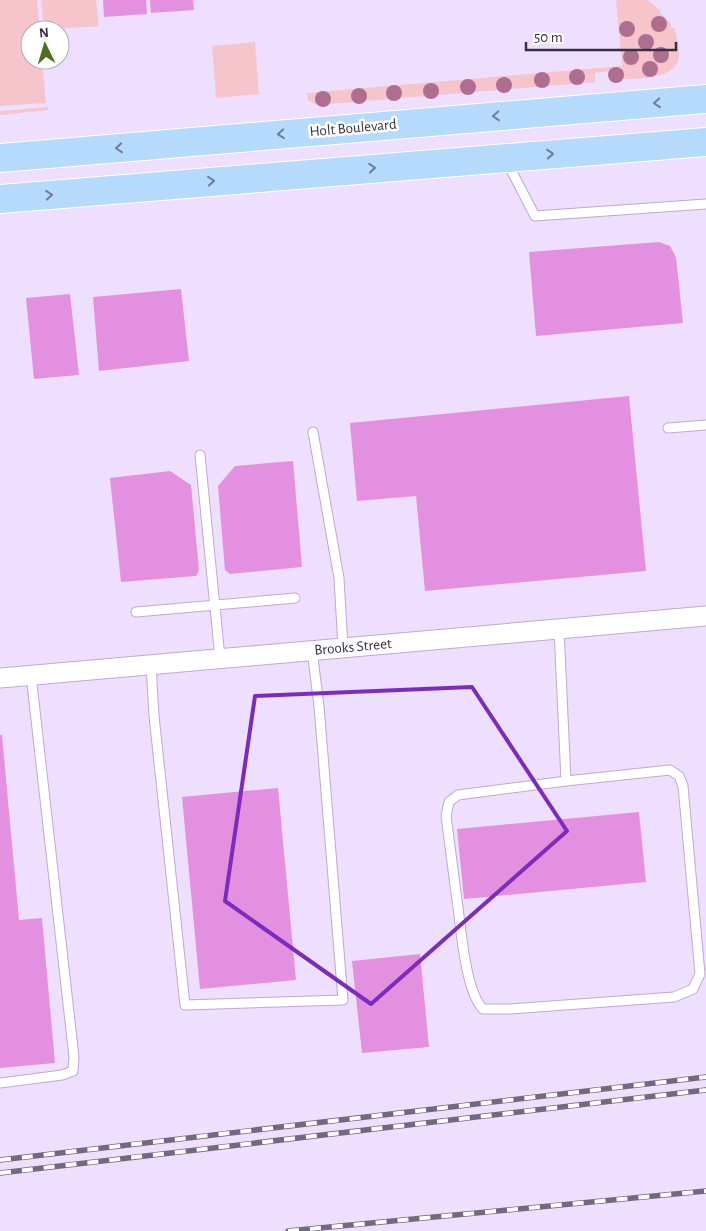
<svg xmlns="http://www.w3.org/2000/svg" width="706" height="1231" font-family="'Alegreya Sans',sans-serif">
	<rect width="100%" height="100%" fill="#efdffe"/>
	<path fill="#f6c5cc" d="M 0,0 L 37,0 L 39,22 L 35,27 L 35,30 L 30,30 L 30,60 L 42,60 L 46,103 L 0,106 Z
		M 41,0 L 96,0 L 99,26 L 44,30 Z
		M 616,0 L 648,0 L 661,11 L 660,13 L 670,22 L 671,28 L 675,28 C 676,37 680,47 679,55 C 678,82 632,78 612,80 L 610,71 L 595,73 L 595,82 L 317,105 L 308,100 L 307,93 L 622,66 Z
		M 255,42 L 259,94 L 216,98 L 212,46 Z
		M 48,107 L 48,110 L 0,115 L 0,111 Z"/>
	<path fill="#e490e1" d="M 103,0 L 146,0 L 147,14 L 104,17 Z
		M 150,0 L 193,0 L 194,10 L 151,13 Z
		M 659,242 L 670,246 L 676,257 L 683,323 L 536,336 L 529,252 Z
		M 181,289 L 189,361 L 99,371 L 93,297 Z
		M 70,294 L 79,375 L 34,379 L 26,298 Z
		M 629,396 L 646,571 L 425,591 L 416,496 L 357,501 L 350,423 Z
		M 293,461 L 302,567 L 230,574 L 225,570 L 218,486 L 235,466 Z
		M 170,471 L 191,485 L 199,570 L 196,576 L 121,582 L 110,478 Z
		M 0,735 L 2,735 L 19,920 L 42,918 L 55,1063 L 0,1068 Z
		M 278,788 L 296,980 L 200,989 L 182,797 Z
		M 639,812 L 646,882 L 464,899 L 457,829 Z
		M 420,954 L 429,1047 L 362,1053 L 352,961 Z"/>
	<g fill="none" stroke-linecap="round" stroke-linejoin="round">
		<defs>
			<path id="service" d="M 507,162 L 535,216 L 706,204
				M 668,428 L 706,425
				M 313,432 L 339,578 L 343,648
				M 200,455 L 220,658
				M 136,612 L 295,598
				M 559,629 L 566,781
				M 151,664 L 154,716 L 185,1005 L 343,1000 L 319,706 L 312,650
				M 670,770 L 679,776 L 683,786 L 700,974 L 693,989 L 674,997 L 510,1009 L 483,1009 C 465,991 461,927 457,900 C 453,872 450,844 446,816 L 449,802 L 458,795 L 566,781 Z
				M 0,1083 L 62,1075 L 73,1071 L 74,1057 L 31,675"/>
			<path id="minor" d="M 0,678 L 706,616"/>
			<path id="primary" d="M 0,158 L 706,99
				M 0,199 L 706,142"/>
		</defs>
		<use href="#service" stroke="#c0a7d8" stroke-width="11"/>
		<use href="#minor" stroke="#c0a7d8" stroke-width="21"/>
		<use href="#primary" stroke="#fff" stroke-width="30"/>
		<use href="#service" stroke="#fff" stroke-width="9"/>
		<use href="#minor" stroke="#fff" stroke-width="19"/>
		<use href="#primary" stroke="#b5dafc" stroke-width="28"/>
		<defs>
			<path id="rail" d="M 0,1160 L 706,1077
				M 0,1173 L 706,1090
				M 288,1231 L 706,1191"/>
		</defs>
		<use href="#rail" stroke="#746880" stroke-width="5.5"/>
		<use href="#rail" stroke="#fff" stroke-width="4" stroke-dasharray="11" stroke-linecap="butt"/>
	</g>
	<g fill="#af6d8f">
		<circle cx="659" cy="24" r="8"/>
		<circle cx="627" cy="29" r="8"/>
		<circle cx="646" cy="42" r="8"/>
		<circle cx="661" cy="55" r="8"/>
		<circle cx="631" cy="57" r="8"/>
		<circle cx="650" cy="69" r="8"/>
		<circle cx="616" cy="75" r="8"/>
		<circle cx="577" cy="77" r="8"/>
		<circle cx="542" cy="80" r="8"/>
		<circle cx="504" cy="85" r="8"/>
		<circle cx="468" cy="87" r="8"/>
		<circle cx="431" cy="91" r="8"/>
		<circle cx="394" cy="93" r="8"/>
		<circle cx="359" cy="96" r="8"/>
		<circle cx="323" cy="99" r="8"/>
	</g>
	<defs><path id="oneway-chevron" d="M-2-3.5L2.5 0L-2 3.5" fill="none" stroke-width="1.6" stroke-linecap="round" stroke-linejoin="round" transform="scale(1.25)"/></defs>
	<g stroke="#717c96">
		<use href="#oneway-chevron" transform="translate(657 103) rotate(175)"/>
		<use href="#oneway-chevron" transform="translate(496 116) rotate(175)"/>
		<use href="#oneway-chevron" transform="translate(281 134) rotate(175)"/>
		<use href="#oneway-chevron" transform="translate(119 148) rotate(175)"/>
		<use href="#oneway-chevron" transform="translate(550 154) rotate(-4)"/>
		<use href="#oneway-chevron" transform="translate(372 168) rotate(-5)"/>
		<use href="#oneway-chevron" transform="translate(211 181) rotate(-5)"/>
		<use href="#oneway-chevron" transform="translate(49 195) rotate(-5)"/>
	</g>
	<path fill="none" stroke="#7b2cbf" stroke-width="4" stroke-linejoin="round" d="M 472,687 L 567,831 L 371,1004 L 225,901 L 255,696 Z"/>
	<g text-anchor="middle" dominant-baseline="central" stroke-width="5" stroke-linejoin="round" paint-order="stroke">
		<g font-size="15" fill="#392f43" stroke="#fff">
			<text transform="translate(353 128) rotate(-5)">Holt Boulevard</text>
			<text transform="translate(353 647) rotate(-5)">Brooks Street</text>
		</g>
	</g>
	<g transform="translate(45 45) rotate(355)"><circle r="24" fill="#ffffff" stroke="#b0acb4"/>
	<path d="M0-4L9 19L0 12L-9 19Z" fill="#506e22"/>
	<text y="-8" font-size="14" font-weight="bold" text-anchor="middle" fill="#392f43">N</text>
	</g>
	<path d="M526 42v8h150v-8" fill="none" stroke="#392f43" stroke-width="2.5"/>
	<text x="534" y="42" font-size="15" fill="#392f43" stroke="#ffffff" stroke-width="4" paint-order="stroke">50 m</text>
</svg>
